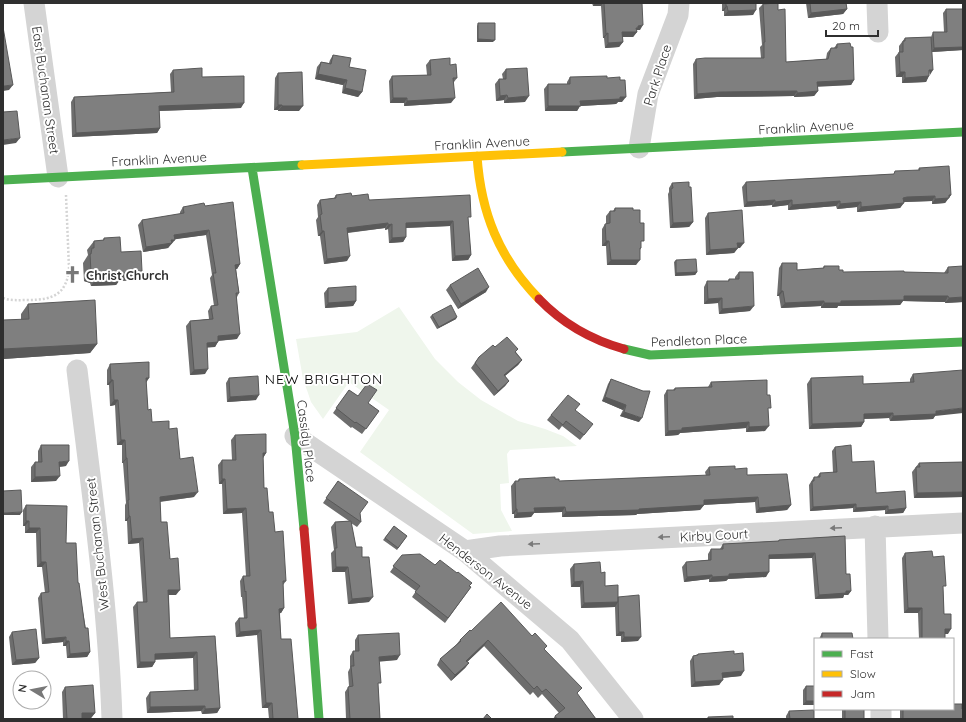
<svg xmlns="http://www.w3.org/2000/svg" width="966" height="722" font-family="Quicksand,sans-serif">
	<rect width="100%" height="100%" fill="#fff"/>
	<path fill="#eff6ec" d="M 399,307 L 435,359 L 458,382 L 481,400 L 518,421 L 545,429 L 563,436 L 577,446 L 510,450 L 507,454 L 509,483 L 500,484 L 501,510 L 512,531 L 473,534 L 360,452 L 389,410 L 349,382 L 323,419 L 311,402 L 308,393 L 303,379 L 296,339 L 357,332 Z"/>
	<g fill="none" stroke-linecap="round" stroke-linejoin="round">
		<path stroke="#d4d4d4" stroke-width="2.5" stroke-dasharray="2 2" stroke-linecap="butt" d="M 3,298 C 11,301 19,300 28,300 C 52,300 67,295 69,268 L 66,195"/>
		<path stroke="#d4d4d4" stroke-width="21" d="M 34,3 L 58,177
			M 877,3 L 878,32
			M 639,148 L 648,94 L 678,15 L 679,3
			M 77,370 C 91,486 108,602 112,719
			M 295,436 L 465,551 L 570,640 L 633,719
			M 875,526 L 878,639
			M 465,551 L 500,546 L 963,523
			M 881,709 L 881,719"/>
		<path stroke="#4caf50" stroke-width="9" d="M 562,152 L 963,132
			M 252,168 L 295,436 L 304,529
			M 3,180 L 302,165
			M 624,349 L 650,355 L 963,342
			M 312,625 L 319,719"/>
		<path stroke="#ffc107" stroke-width="9" d="M 477,156 C 481,213 499,258 539,299
			M 302,165 L 562,152"/>
		<path stroke="#c62828" stroke-width="9" d="M 539,299 C 562,323 592,340 624,349
			M 304,529 L 312,625"/>
	</g>
	<path fill="#6d6d6d" d="M 592,3 L 642,3 L 640,30 L 636,30 L 637,32 L 633,37 L 622,37 L 623,42 L 619,47 L 605,48 L 604,38 L 603,38 L 601,6 L 593,6 Z
		M 722,3 L 756,3 L 753,15 L 724,16 L 724,11 L 722,11 Z
		M 806,3 L 846,3 L 847,9 L 843,14 L 808,18 Z
		M 763,4 L 778,10 L 786,62 L 826,59 L 827,53 L 831,48 L 834,48 L 837,44 L 854,80 L 851,85 L 818,86 L 818,91 L 814,96 L 794,97 L 794,96 L 717,97 L 694,99 L 693,64 L 696,59 L 761,58 L 760,47 L 762,45 L 759,8 Z
		M 946,9 L 963,50 L 932,52 L 929,75 L 926,82 L 902,83 L 902,77 L 896,77 L 895,57 L 899,52 L 899,46 L 905,38 L 931,37 L 933,32 L 944,32 L 943,13 Z
		M 478,23 L 493,42 L 477,42 L 477,26 Z
		M 333,55 L 349,67 L 362,92 L 358,97 L 342,93 L 343,85 L 315,79 L 317,67 L 321,62 L 329,63 L 330,60 Z
		M 430,60 L 450,65 L 457,78 L 454,82 L 451,103 L 404,106 L 404,103 L 390,103 L 389,81 L 392,76 L 427,75 L 426,65 Z
		M 506,69 L 525,102 L 504,103 L 504,100 L 496,101 L 495,84 L 499,79 L 503,79 L 502,74 Z
		M 173,70 L 202,77 L 241,108 L 159,111 L 160,128 L 157,133 L 72,137 L 71,102 L 74,97 L 171,92 L 170,74 Z
		M 278,73 L 299,111 L 278,111 L 278,110 L 274,110 L 275,78 Z
		M 570,77 L 607,78 L 622,102 L 618,102 L 616,104 L 580,106 L 577,111 L 545,111 L 544,89 L 548,84 L 567,84 L 567,82 Z
		M 919,168 L 951,195 L 945,203 L 932,204 L 932,201 L 904,202 L 900,208 L 857,212 L 857,207 L 837,209 L 836,206 L 788,210 L 788,205 L 772,207 L 772,205 L 744,207 L 742,187 L 746,182 L 893,174 L 918,170 Z
		M 672,183 L 693,222 L 689,227 L 670,228 L 668,194 L 669,192 L 669,188 Z
		M 336,195 L 352,196 L 468,221 L 471,255 L 468,260 L 452,261 L 450,226 L 406,228 L 406,237 L 403,242 L 389,243 L 388,229 L 385,230 L 385,228 L 348,233 L 347,261 L 324,264 L 320,236 L 318,236 L 316,220 L 318,217 L 317,205 L 320,200 L 334,198 Z
		M 205,206 L 240,264 L 237,269 L 236,269 L 239,293 L 237,297 L 237,339 L 218,341 L 215,347 L 207,347 L 205,374 L 190,375 L 186,326 L 190,321 L 209,319 L 208,311 L 211,306 L 214,306 L 210,278 L 212,275 L 206,235 L 174,239 L 168,248 L 143,252 L 138,225 L 142,220 L 180,214 L 180,212 L 183,207 Z
		M 615,208 L 633,210 L 641,245 L 641,248 L 640,250 L 636,265 L 607,265 L 606,246 L 602,246 L 602,229 L 605,224 L 606,224 L 606,216 L 610,211 L 613,211 Z
		M 708,213 L 740,248 L 738,248 L 734,253 L 706,255 L 705,218 Z
		M 104,238 L 142,271 L 135,280 L 119,281 L 116,285 L 91,286 L 90,283 L 84,281 L 83,263 L 88,255 L 87,250 L 94,241 L 103,240 Z
		M 676,260 L 697,272 L 695,275 L 675,276 L 674,262 Z
		M 782,263 L 797,270 L 823,268 L 824,266 L 839,270 L 843,272 L 944,273 L 948,267 L 963,302 L 945,303 L 945,302 L 903,301 L 900,305 L 838,306 L 837,308 L 821,308 L 821,306 L 781,308 L 779,296 L 777,296 L 779,268 Z
		M 739,272 L 750,311 L 719,314 L 718,303 L 704,304 L 704,287 L 707,281 L 728,281 L 729,279 L 735,279 L 735,277 Z
		M 450,285 L 486,292 L 458,309 L 446,290 Z
		M 328,288 L 356,301 L 353,306 L 325,308 L 324,293 Z
		M 28,304 L 97,344 L 90,353 L 3,359 L 3,320 L 21,320 L 21,314 Z
		M 432,315 L 456,319 L 437,329 L 430,317 Z
		M 495,347 L 516,352 L 522,360 L 518,365 L 505,376 L 509,381 L 505,386 L 494,396 L 471,368 L 479,357 Z
		M 110,364 L 146,383 L 148,410 L 152,422 L 169,429 L 180,459 L 194,497 L 160,502 L 161,522 L 170,559 L 176,595 L 169,595 L 170,638 L 215,636 L 220,708 L 217,713 L 202,714 L 201,711 L 147,713 L 146,698 L 150,692 L 194,691 L 193,658 L 155,659 L 155,662 L 152,667 L 137,668 L 133,607 L 137,602 L 143,602 L 139,543 L 128,544 L 127,521 L 125,521 L 125,505 L 126,503 L 123,463 L 122,463 L 122,445 L 117,445 L 115,405 L 110,406 L 109,385 L 107,385 L 107,370 Z
		M 913,374 L 935,416 L 933,419 L 890,421 L 889,418 L 864,419 L 864,422 L 861,427 L 809,429 L 807,384 L 811,378 L 863,384 L 910,383 L 910,379 Z
		M 229,378 L 256,400 L 227,402 L 226,383 Z
		M 611,379 L 639,422 L 620,416 L 623,410 L 602,401 L 608,384 Z
		M 711,382 L 768,412 L 765,431 L 746,432 L 746,428 L 680,433 L 678,435 L 665,436 L 664,395 L 667,390 L 673,390 L 675,388 L 708,387 Z
		M 349,390 L 379,411 L 362,434 L 352,427 L 351,428 L 333,413 Z
		M 575,410 L 589,429 L 580,440 L 562,426 L 559,430 L 547,420 L 551,415 Z
		M 235,435 L 266,453 L 263,458 L 264,488 L 269,512 L 275,532 L 286,581 L 283,585 L 284,608 L 281,613 L 280,613 L 281,639 L 298,719 L 269,719 L 268,708 L 262,708 L 257,635 L 236,637 L 235,623 L 239,618 L 244,618 L 242,597 L 241,597 L 240,581 L 243,576 L 246,576 L 242,513 L 223,514 L 222,484 L 219,484 L 218,465 L 222,460 L 232,460 L 231,440 Z
		M 41,445 L 66,466 L 59,467 L 56,481 L 31,482 L 31,467 L 35,462 L 38,462 L 38,451 Z
		M 835,447 L 852,462 L 876,493 L 906,508 L 903,513 L 885,514 L 885,510 L 853,512 L 853,508 L 810,511 L 809,485 L 814,477 L 817,477 L 820,473 L 833,473 L 832,451 Z
		M 963,462 L 963,497 L 914,498 L 912,472 L 919,463 Z
		M 709,467 L 735,469 L 747,475 L 791,505 L 787,510 L 756,513 L 755,502 L 704,505 L 700,510 L 637,514 L 636,515 L 562,517 L 562,512 L 534,513 L 531,517 L 514,518 L 514,514 L 512,514 L 511,486 L 515,481 L 518,481 L 519,479 L 555,479 L 559,481 L 706,476 L 705,472 Z
		M 338,481 L 360,513 L 361,522 L 357,527 L 351,523 L 356,547 L 362,557 L 369,602 L 348,604 L 345,572 L 332,572 L 331,553 L 334,550 L 331,527 L 335,522 L 349,521 L 323,503 Z
		M 26,505 L 66,543 L 78,583 L 90,652 L 87,657 L 67,658 L 66,646 L 63,646 L 63,642 L 42,644 L 38,598 L 41,593 L 45,593 L 42,567 L 37,567 L 36,533 L 25,533 L 25,526 L 23,526 L 23,510 Z
		M 394,526 L 407,536 L 397,550 L 383,540 Z
		M 845,536 L 846,574 L 851,591 L 848,595 L 844,595 L 843,598 L 815,599 L 812,558 L 769,559 L 766,577 L 728,579 L 726,581 L 709,582 L 709,579 L 684,582 L 682,567 L 686,562 L 708,560 L 708,554 L 711,549 L 720,549 L 723,544 L 778,541 L 779,540 Z
		M 905,553 L 933,557 L 943,589 L 944,614 L 948,634 L 945,634 L 945,639 L 919,639 L 918,613 L 904,613 L 902,558 Z
		M 402,555 L 471,587 L 445,623 L 412,597 L 416,591 L 390,572 Z
		M 574,564 L 601,573 L 605,586 L 618,597 L 638,641 L 621,642 L 621,636 L 616,636 L 615,607 L 581,608 L 580,587 L 571,587 L 570,569 Z
		M 471,631 L 544,650 L 596,719 L 553,719 L 555,716 L 559,713 L 542,694 L 538,698 L 533,692 L 530,695 L 484,646 L 467,662 L 469,663 L 465,668 L 451,681 L 437,665 L 440,659 L 456,645 L 460,640 Z
		M 12,632 L 39,658 L 35,663 L 12,665 L 9,637 Z
		M 822,633 L 853,639 L 819,639 Z
		M 358,635 L 397,660 L 379,661 L 378,686 L 380,719 L 346,719 L 345,692 L 349,686 L 348,672 L 350,668 L 350,656 L 353,651 L 355,651 L 355,640 Z
		M 698,654 L 734,654 L 741,676 L 723,678 L 719,685 L 691,687 L 690,661 L 693,656 L 696,655 Z
		M 806,686 L 815,705 L 803,705 L 803,690 Z
		M 65,687 L 95,713 L 91,718 L 82,718 L 82,719 L 63,719 L 62,692 Z
		M 842,709 L 864,709 L 864,719 L 842,719 Z
		M 900,709 L 953,709 L 963,719 L 900,719 Z
		M 789,711 L 814,719 L 786,719 L 786,716 Z"/>
	<path fill="#595959" d="M 595,3 L 603,3 L 601,6 L 593,6 Z
		M 726,6 L 727,6 L 724,11 L 722,11 Z
		M 847,9 L 843,14 L 808,18 L 811,13 Z
		M 756,10 L 753,15 L 724,16 L 728,11 Z
		M 643,25 L 640,30 L 636,30 L 637,32 L 633,37 L 619,37 L 622,32 L 638,26 Z
		M 608,33 L 604,38 L 603,38 L 606,34 Z
		M 478,39 L 495,40 L 493,42 L 477,42 Z
		M 623,42 L 619,47 L 605,48 L 608,43 Z
		M 963,47 L 963,50 L 932,52 L 934,48 Z
		M 929,70 L 933,70 L 930,75 Z
		M 900,72 L 905,72 L 902,77 L 896,77 Z
		M 318,74 L 347,80 L 343,85 L 315,79 Z
		M 929,76 L 926,82 L 902,83 L 905,78 Z
		M 854,80 L 851,85 L 814,87 L 817,82 Z
		M 13,85 L 9,90 L 3,91 L 3,86 Z
		M 345,88 L 362,92 L 358,97 L 342,93 Z
		M 797,91 L 794,96 L 717,97 L 694,99 L 697,94 L 720,92 Z
		M 818,91 L 814,96 L 794,97 L 797,93 Z
		M 507,95 L 504,100 L 496,101 L 500,96 Z
		M 529,96 L 525,102 L 504,103 L 508,98 Z
		M 620,97 L 626,97 L 622,102 L 618,102 L 616,104 L 580,106 L 577,111 L 545,111 L 548,106 L 580,101 Z
		M 393,98 L 407,98 L 404,103 L 390,103 Z
		M 455,98 L 451,103 L 404,106 L 407,101 Z
		M 244,103 L 241,108 L 156,111 L 159,106 Z
		M 278,105 L 282,105 L 278,110 L 274,110 Z
		M 282,106 L 303,106 L 299,111 L 278,111 Z
		M 160,128 L 157,133 L 72,137 L 76,133 Z
		M 20,138 L 16,143 L 3,145 L 3,140 Z
		M 949,195 L 951,195 L 945,203 L 932,204 L 935,199 Z
		M 935,196 L 932,201 L 904,202 L 903,198 L 907,197 Z
		M 775,200 L 772,205 L 744,207 L 747,202 Z
		M 792,200 L 788,205 L 772,207 L 775,202 Z
		M 840,201 L 836,206 L 788,210 L 792,205 Z
		M 861,202 L 857,207 L 837,209 L 840,204 Z
		M 904,203 L 900,208 L 857,212 L 861,207 Z
		M 453,221 L 450,226 L 402,228 L 406,223 Z
		M 693,222 L 689,227 L 670,228 L 673,223 Z
		M 388,223 L 385,228 L 344,233 L 347,228 Z
		M 392,224 L 388,229 L 385,230 L 388,225 Z
		M 209,230 L 206,235 L 170,240 L 174,235 Z
		M 322,231 L 324,231 L 320,236 L 318,236 Z
		M 406,237 L 403,242 L 389,243 L 392,238 Z
		M 171,240 L 175,240 L 168,248 L 143,252 L 146,247 Z
		M 606,241 L 609,241 L 606,246 L 602,246 Z
		M 737,243 L 744,243 L 740,248 L 734,248 Z
		M 738,248 L 734,253 L 706,255 L 710,250 Z
		M 471,255 L 468,260 L 452,261 L 455,256 Z
		M 350,256 L 347,261 L 324,264 L 327,259 Z
		M 611,260 L 640,260 L 636,265 L 607,265 Z
		M 240,264 L 237,269 L 231,270 L 235,265 Z
		M 142,271 L 135,280 L 119,281 L 116,285 L 91,286 L 97,277 L 125,272 Z
		M 91,272 L 97,274 L 90,283 L 84,281 Z
		M 697,272 L 695,275 L 675,276 L 676,273 Z
		M 489,287 L 486,292 L 458,309 L 461,304 Z
		M 781,291 L 783,291 L 779,296 L 777,296 Z
		M 904,296 L 948,296 L 945,302 L 903,301 L 900,305 L 838,306 L 837,308 L 821,308 L 824,303 Z
		M 963,297 L 963,302 L 945,303 L 949,298 Z
		M 722,298 L 718,303 L 704,304 L 708,299 Z
		M 356,301 L 353,306 L 325,308 L 328,303 Z
		M 824,301 L 821,306 L 781,308 L 785,303 Z
		M 754,306 L 750,311 L 719,314 L 722,309 Z
		M 457,317 L 456,319 L 437,329 L 439,327 Z
		M 240,334 L 237,339 L 214,341 L 218,336 Z
		M 218,342 L 215,347 L 203,348 L 207,343 Z
		M 97,344 L 90,353 L 3,359 L 3,349 Z
		M 522,360 L 518,365 L 500,380 L 504,375 Z
		M 208,369 L 205,374 L 190,375 L 194,370 Z
		M 146,378 L 149,378 L 146,383 Z
		M 111,380 L 113,380 L 109,385 L 107,385 Z
		M 509,381 L 505,386 L 494,396 L 498,391 Z
		M 259,395 L 256,400 L 227,402 L 230,397 Z
		M 605,397 L 626,405 L 623,410 L 602,401 Z
		M 114,400 L 118,400 L 115,405 L 110,406 Z
		M 963,408 L 963,413 L 935,416 L 933,419 L 890,421 L 893,416 Z
		M 624,412 L 642,418 L 639,422 L 620,416 Z
		M 893,413 L 889,418 L 860,419 L 864,414 Z
		M 749,422 L 746,428 L 680,433 L 678,435 L 665,436 L 668,431 L 682,428 Z
		M 864,422 L 861,427 L 809,429 L 812,424 Z
		M 769,426 L 765,431 L 746,432 L 749,427 Z
		M 121,440 L 125,440 L 122,445 L 117,445 Z
		M 263,453 L 266,453 L 263,458 Z
		M 126,458 L 127,458 L 123,463 L 122,463 Z
		M 69,461 L 66,466 L 56,467 L 59,462 Z
		M 60,476 L 56,481 L 31,482 L 35,477 Z
		M 222,479 L 225,479 L 222,484 L 219,484 Z
		M 198,492 L 194,497 L 156,502 L 160,497 Z
		M 963,492 L 963,497 L 914,498 L 917,493 Z
		M 758,497 L 755,502 L 700,505 L 704,500 Z
		M 856,504 L 853,508 L 810,511 L 813,507 Z
		M 704,505 L 700,510 L 637,514 L 636,515 L 562,517 L 566,512 Z
		M 791,505 L 787,510 L 756,513 L 759,508 Z
		M 888,506 L 885,510 L 853,512 L 856,508 Z
		M 565,507 L 562,512 L 534,513 L 531,517 L 514,518 L 517,513 L 534,508 Z
		M 246,508 L 242,513 L 223,514 L 227,509 Z
		M 906,508 L 903,513 L 885,514 L 888,510 Z
		M 516,509 L 517,509 L 514,514 L 512,514 Z
		M 22,512 L 20,515 L 3,515 L 3,513 Z
		M 129,516 L 130,516 L 127,521 L 125,521 Z
		M 26,521 L 29,521 L 25,526 L 23,526 Z
		M 29,528 L 40,528 L 36,533 L 25,533 Z
		M 143,538 L 139,543 L 128,544 L 132,539 Z
		M 815,553 L 812,558 L 765,559 L 769,555 Z
		M 41,562 L 46,562 L 42,567 L 37,567 Z
		M 336,567 L 348,567 L 345,572 L 332,572 Z
		M 769,572 L 766,577 L 728,579 L 726,581 L 709,582 L 712,577 L 729,574 Z
		M 712,575 L 709,579 L 684,582 L 687,577 Z
		M 583,581 L 580,587 L 571,587 L 574,582 Z
		M 168,590 L 180,590 L 176,595 L 165,595 Z
		M 846,591 L 851,591 L 848,595 L 844,595 L 843,598 L 815,599 L 819,595 Z
		M 373,597 L 369,602 L 348,604 L 352,599 Z
		M 618,602 L 615,607 L 581,608 L 584,603 Z
		M 284,608 L 281,613 L 276,614 L 279,609 Z
		M 908,608 L 922,608 L 918,613 L 904,613 Z
		M 945,629 L 951,629 L 948,634 L 942,634 Z
		M 261,630 L 257,635 L 236,637 L 240,632 Z
		M 619,632 L 624,632 L 621,636 L 616,636 Z
		M 66,637 L 63,642 L 42,644 L 45,639 Z
		M 624,637 L 641,637 L 638,641 L 621,642 Z
		M 488,640 L 484,646 L 463,666 L 466,661 Z
		M 66,641 L 69,641 L 66,646 L 63,646 Z
		M 90,652 L 87,657 L 67,658 L 70,654 Z
		M 197,652 L 193,658 L 151,660 L 155,654 Z
		M 400,655 L 397,660 L 376,662 L 379,657 Z
		M 39,658 L 35,663 L 12,665 L 16,660 Z
		M 140,662 L 155,662 L 152,667 L 137,668 Z
		M 469,663 L 465,668 L 451,681 L 455,675 Z
		M 744,671 L 741,676 L 719,678 L 722,673 Z
		M 723,680 L 719,685 L 691,687 L 695,682 Z
		M 806,701 L 815,701 L 815,705 L 803,705 Z
		M 266,703 L 272,703 L 268,708 L 262,708 Z
		M 205,706 L 201,711 L 147,713 L 150,707 Z
		M 220,708 L 217,713 L 202,714 L 205,709 Z
		M 82,713 L 95,713 L 91,718 L 78,718 Z"/>
	<path fill="#7f7f7f" stroke="#595959" d="M 604,3 L 642,3 L 643,25 L 638,26 L 638,28 L 636,28 L 637,32 L 622,32 L 623,42 L 608,43 L 608,33 L 606,34 Z
		M 726,3 L 756,3 L 756,10 L 728,11 L 727,6 L 726,6 Z
		M 778,3 L 778,10 L 785,9 L 786,62 L 828,59 L 831,48 L 837,48 L 837,44 L 850,43 L 851,47 L 853,47 L 854,80 L 817,82 L 818,91 L 797,93 L 797,91 L 720,92 L 697,94 L 696,59 L 705,58 L 764,58 L 764,42 L 765,42 L 763,4 Z
		M 810,3 L 846,3 L 847,9 L 811,13 Z
		M 946,9 L 963,9 L 963,47 L 934,48 L 933,32 L 947,32 Z
		M 478,23 L 495,23 L 495,40 L 478,39 Z
		M 3,27 L 13,85 L 3,86 Z
		M 931,37 L 933,70 L 929,70 L 929,76 L 905,78 L 905,72 L 900,72 L 899,52 L 903,52 L 903,41 L 905,41 L 905,38 Z
		M 333,55 L 351,58 L 349,67 L 366,70 L 362,92 L 345,88 L 347,80 L 318,74 L 321,62 L 331,64 Z
		M 450,58 L 450,65 L 456,64 L 457,78 L 453,78 L 455,98 L 407,101 L 407,98 L 393,98 L 392,76 L 431,75 L 430,60 Z
		M 202,68 L 202,77 L 244,76 L 244,103 L 159,106 L 160,128 L 76,133 L 74,97 L 174,92 L 173,70 Z
		M 527,68 L 529,96 L 508,98 L 507,95 L 500,96 L 499,79 L 506,79 L 506,69 Z
		M 302,72 L 303,106 L 282,106 L 282,105 L 278,105 L 278,73 Z
		M 607,76 L 607,78 L 620,77 L 620,80 L 625,80 L 626,97 L 620,97 L 620,99 L 580,101 L 581,106 L 548,106 L 548,84 L 570,84 L 570,77 Z
		M 17,111 L 20,138 L 3,140 L 3,112 Z
		M 949,166 L 951,195 L 949,195 L 949,198 L 935,199 L 935,196 L 907,197 L 903,198 L 904,203 L 861,207 L 861,202 L 840,204 L 840,201 L 792,205 L 792,200 L 775,202 L 775,200 L 747,202 L 746,182 L 894,174 L 895,171 L 920,170 L 919,168 Z
		M 689,182 L 689,187 L 691,187 L 693,222 L 673,223 L 671,189 L 673,188 L 672,183 Z
		M 351,193 L 352,196 L 368,194 L 369,200 L 470,195 L 471,217 L 468,217 L 471,255 L 455,256 L 453,221 L 406,223 L 406,237 L 392,238 L 392,224 L 388,225 L 388,223 L 347,228 L 350,256 L 327,259 L 324,231 L 322,231 L 320,215 L 322,214 L 320,200 L 336,198 L 336,195 Z
		M 233,202 L 240,264 L 235,265 L 239,293 L 236,293 L 240,334 L 218,336 L 218,342 L 207,343 L 208,369 L 194,370 L 190,321 L 213,319 L 211,306 L 218,305 L 213,273 L 216,273 L 209,230 L 174,235 L 175,240 L 171,240 L 172,243 L 146,247 L 142,220 L 184,213 L 183,207 L 204,203 L 205,206 Z
		M 615,208 L 633,208 L 633,210 L 640,210 L 640,223 L 644,223 L 644,241 L 641,241 L 641,248 L 640,248 L 640,260 L 611,260 L 609,241 L 606,241 L 605,224 L 610,223 L 610,211 L 615,211 Z
		M 742,210 L 744,243 L 737,243 L 738,248 L 710,250 L 708,213 Z
		M 120,237 L 121,252 L 141,251 L 142,271 L 125,272 L 123,276 L 97,277 L 97,274 L 91,272 L 90,254 L 91,254 L 92,248 L 94,248 L 94,241 L 104,240 L 104,238 Z
		M 696,259 L 697,272 L 676,273 L 676,260 Z
		M 782,263 L 797,263 L 797,270 L 824,268 L 824,266 L 839,266 L 839,270 L 843,270 L 843,272 L 904,271 L 904,272 L 948,273 L 948,267 L 963,266 L 963,297 L 949,298 L 948,296 L 904,296 L 904,300 L 841,301 L 841,303 L 824,303 L 824,301 L 785,303 L 783,291 L 781,291 Z
		M 478,268 L 489,287 L 461,304 L 450,285 Z
		M 739,272 L 753,272 L 754,306 L 722,309 L 722,298 L 708,299 L 707,281 L 729,281 L 729,279 L 739,279 Z
		M 356,286 L 356,301 L 328,303 L 328,288 Z
		M 95,300 L 97,344 L 3,349 L 3,320 L 29,319 L 28,304 Z
		M 451,305 L 457,317 L 439,327 L 432,315 Z
		M 507,337 L 518,349 L 515,352 L 522,360 L 504,375 L 509,381 L 498,391 L 475,363 L 479,357 L 493,345 L 495,347 Z
		M 149,362 L 149,378 L 146,378 L 148,410 L 151,409 L 152,422 L 169,421 L 169,429 L 177,428 L 180,459 L 193,457 L 198,492 L 160,497 L 161,522 L 167,522 L 170,559 L 178,558 L 180,590 L 168,590 L 170,638 L 215,636 L 220,708 L 205,709 L 205,706 L 150,707 L 150,692 L 198,690 L 197,652 L 155,654 L 155,662 L 140,662 L 137,602 L 147,602 L 143,538 L 132,539 L 130,516 L 129,516 L 128,500 L 129,500 L 127,458 L 126,458 L 125,440 L 121,440 L 118,400 L 114,400 L 113,380 L 111,380 L 110,364 Z
		M 963,370 L 963,408 L 936,411 L 936,414 L 893,416 L 893,413 L 864,414 L 864,422 L 812,424 L 811,378 L 863,376 L 863,384 L 914,382 L 913,374 Z
		M 258,376 L 259,395 L 230,397 L 229,378 Z
		M 611,379 L 643,391 L 650,391 L 642,418 L 624,412 L 626,405 L 605,397 Z
		M 767,380 L 767,395 L 770,395 L 771,408 L 768,408 L 769,426 L 749,427 L 749,422 L 682,428 L 682,430 L 668,431 L 667,390 L 675,390 L 675,388 L 712,387 L 711,382 Z
		M 367,384 L 377,390 L 368,403 L 379,411 L 366,429 L 356,422 L 355,423 L 336,408 L 349,390 L 358,396 Z
		M 568,395 L 580,404 L 575,410 L 593,424 L 584,435 L 566,421 L 563,425 L 551,415 Z
		M 266,434 L 266,453 L 263,453 L 264,488 L 267,488 L 269,512 L 273,512 L 275,532 L 283,531 L 286,581 L 283,581 L 284,608 L 279,609 L 281,639 L 291,639 L 298,719 L 273,719 L 272,703 L 266,703 L 261,630 L 240,632 L 239,618 L 247,618 L 246,591 L 245,592 L 243,576 L 250,576 L 246,508 L 227,509 L 225,479 L 222,479 L 222,460 L 236,460 L 235,435 Z
		M 41,445 L 69,445 L 69,461 L 59,462 L 60,476 L 35,477 L 35,462 L 42,462 Z
		M 851,445 L 852,462 L 874,461 L 876,493 L 905,491 L 906,508 L 888,510 L 888,506 L 856,508 L 856,504 L 813,507 L 812,481 L 814,481 L 814,477 L 820,477 L 820,473 L 837,472 L 835,447 Z
		M 963,462 L 963,492 L 917,493 L 916,467 L 920,467 L 919,463 Z
		M 735,466 L 735,469 L 747,468 L 747,475 L 787,474 L 791,505 L 759,508 L 758,497 L 704,500 L 704,505 L 639,509 L 639,510 L 566,512 L 565,507 L 534,508 L 535,512 L 517,513 L 517,509 L 516,509 L 515,481 L 519,481 L 519,479 L 555,477 L 555,479 L 559,479 L 559,481 L 710,475 L 709,467 Z
		M 338,481 L 368,502 L 360,513 L 361,522 L 326,498 Z
		M 21,490 L 22,512 L 3,513 L 3,491 Z
		M 26,505 L 67,506 L 66,543 L 76,543 L 78,583 L 79,583 L 85,628 L 88,628 L 90,652 L 70,654 L 69,641 L 66,641 L 66,637 L 45,639 L 41,593 L 49,592 L 46,562 L 41,562 L 40,528 L 29,528 L 29,521 L 26,521 Z
		M 351,521 L 356,547 L 362,547 L 362,557 L 369,557 L 373,597 L 352,599 L 348,567 L 336,567 L 335,548 L 337,548 L 335,522 Z
		M 394,526 L 407,536 L 398,548 L 385,538 Z
		M 845,536 L 846,574 L 850,574 L 851,591 L 846,591 L 846,593 L 819,595 L 815,553 L 769,555 L 769,572 L 729,574 L 729,576 L 712,577 L 712,575 L 687,577 L 686,562 L 711,560 L 711,549 L 723,549 L 723,544 L 779,541 L 779,540 Z
		M 932,551 L 933,557 L 944,556 L 946,586 L 943,586 L 944,614 L 951,614 L 951,629 L 945,629 L 945,639 L 922,639 L 922,608 L 908,608 L 905,553 Z
		M 420,554 L 435,565 L 440,560 L 457,573 L 458,572 L 472,583 L 469,586 L 471,587 L 448,618 L 415,592 L 420,586 L 393,566 L 402,555 Z
		M 600,562 L 601,573 L 605,572 L 605,586 L 618,585 L 618,602 L 584,603 L 583,581 L 574,582 L 574,564 Z
		M 639,595 L 641,637 L 624,637 L 624,632 L 619,632 L 618,597 Z
		M 501,602 L 532,636 L 535,633 L 547,646 L 544,649 L 582,688 L 577,693 L 596,719 L 557,719 L 555,716 L 565,708 L 546,689 L 542,692 L 537,686 L 534,689 L 488,640 L 466,661 L 469,663 L 455,675 L 440,659 L 461,641 L 460,640 L 470,630 L 471,631 Z
		M 36,629 L 39,658 L 16,660 L 12,632 Z
		M 399,633 L 400,655 L 379,657 L 381,683 L 378,683 L 380,719 L 350,719 L 348,687 L 353,686 L 351,666 L 354,666 L 353,651 L 359,651 L 358,635 Z
		M 822,633 L 852,633 L 853,639 L 822,639 Z
		M 734,651 L 734,654 L 743,653 L 744,671 L 722,673 L 723,680 L 695,682 L 693,656 L 698,655 L 698,654 Z
		M 93,685 L 95,713 L 82,713 L 82,719 L 67,719 L 65,687 Z
		M 806,686 L 815,686 L 815,701 L 806,701 Z
		M 953,704 L 962,704 L 962,709 L 963,709 L 963,719 L 903,719 L 903,709 L 953,709 Z
		M 845,709 L 864,709 L 864,719 L 845,719 Z
		M 814,710 L 814,719 L 790,719 L 789,711 Z
		M 487,714 L 492,719 L 483,719 Z
		M 733,716 L 733,719 L 704,719 L 708,719 L 708,717 Z"/>
	<defs><path id="oneway-solid" d="M-6-.8H1V-3.2L6.5 0L1 3.2V.8H-6Z"/></defs>
	<g fill="#797979">
		<use href="#oneway-solid" transform="translate(836 528) rotate(177)"/>
		<use href="#oneway-solid" transform="translate(664 537) rotate(177)"/>
		<use href="#oneway-solid" transform="translate(534 544) rotate(177)"/>
	</g>
	<defs>
		<symbol id="church-bare" viewBox="-9 -9 18 18"><path d="M-1.2-6h2.4v3.5h3.3v2.4h-3.3V6h-2.4V-.1h-3.3v-2.4h3.3Z" fill="#787878" stroke="#fff" stroke-width="2.5" paint-order="stroke"/></symbol>
	</defs>
	<g fill-rule="evenodd">
		<use href="#church-bare" x="60" y="262" width="25" height="25"/>
	</g>
	<g text-anchor="middle" dominant-baseline="central" stroke-width="4" stroke-linejoin="round" paint-order="stroke">
		<g font-size="13" fill="#2f2f2f" stroke="#fff">
			<text transform="translate(657 75) rotate(-72)">Park Place</text>
			<text transform="translate(46 90) rotate(82)">East Buchanan Street</text>
			<text transform="translate(806 127) rotate(-3)">Franklin Avenue</text>
			<text transform="translate(482 143) rotate(-3)">Franklin Avenue</text>
			<text transform="translate(159 159) rotate(-3)">Franklin Avenue</text>
			<text transform="translate(699 340) rotate(-2)">Pendleton Place</text>
			<text transform="translate(307 441) rotate(83)">Cassidy Place</text>
			<text transform="translate(714 535) rotate(-3)">Kirby Court</text>
			<text transform="translate(97 544) rotate(-96)">West Buchanan Street</text>
			<text transform="translate(486 571) rotate(38)">Henderson Avenue</text>
		</g>
		<g font-size="13" font-weight="bold" fill="#2f2f2f" stroke="#fff" text-anchor="start">
			<text x="86" y="275">Christ Church</text>
		</g>
		<g font-size="14" letter-spacing="1" fill="#000" stroke="#fff">
			<text x="324" y="379">NEW BRIGHTON</text>
		</g>
	</g>
	<rect width="966" height="722" fill="none" stroke="#2f2f2f" stroke-width="8"/>
	<rect x="814" y="638" width="140" height="72" fill="#ffffff" stroke="#acacac"/>
	<rect x="822" y="651" width="20" height="6" fill="#4caf50" stroke="#acacac"/>
	<text x="850" y="658" font-size="12" fill="#2f2f2f">Fast</text>
	<rect x="822" y="671" width="20" height="6" fill="#ffc107" stroke="#acacac"/>
	<text x="850" y="678" font-size="12" fill="#2f2f2f">Slow</text>
	<rect x="822" y="691" width="20" height="6" fill="#c62828" stroke="#acacac"/>
	<text x="850" y="698" font-size="12" fill="#2f2f2f">Jam</text>
	<g transform="translate(32 690) rotate(280)"><circle r="19" fill="#ffffff" stroke="#acacac"/>
	<path d="M0-3L7 15L0 10L-7 15Z" fill="#787878"/>
	<text y="-6" font-size="11" font-weight="bold" text-anchor="middle" fill="#2f2f2f">N</text>
	</g>
	<path d="M826 30v6h52v-6" fill="none" stroke="#2f2f2f" stroke-width="2"/>
	<text x="832" y="30" font-size="12" fill="#2f2f2f" stroke="#ffffff" stroke-width="3" paint-order="stroke">20 m</text>
</svg>
